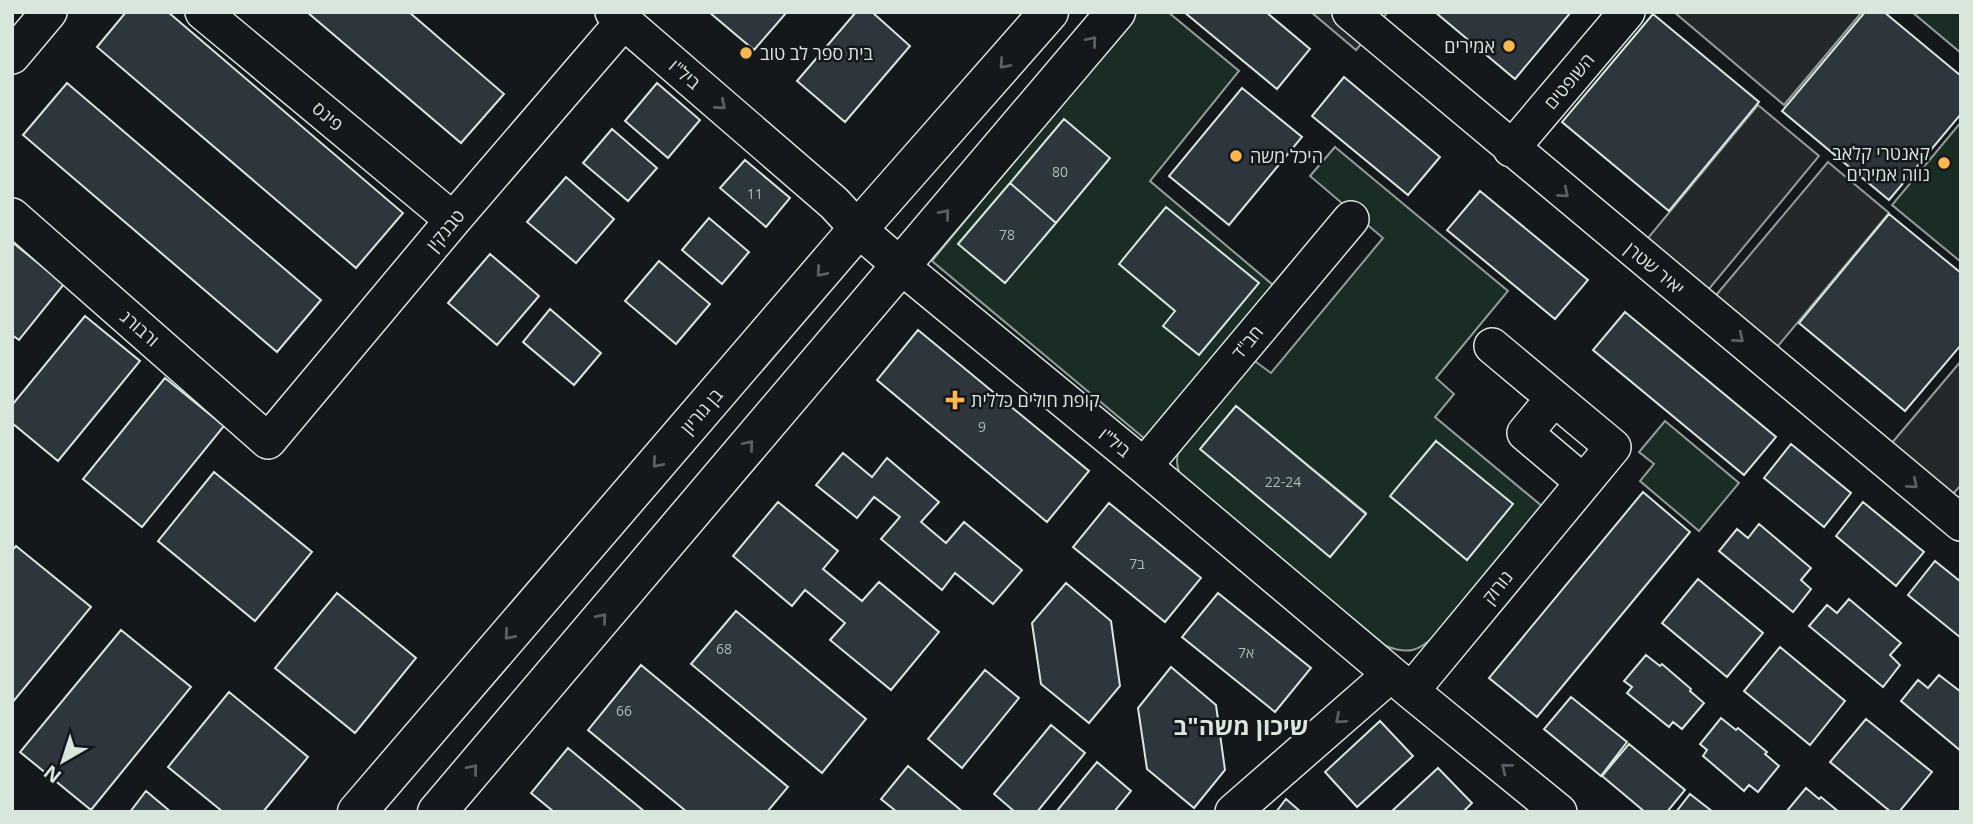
<svg xmlns="http://www.w3.org/2000/svg" width="1973" height="824" font-family="'Open Sans',Heebo,sans-serif">
	<rect width="100%" height="100%" fill="#14181c"/>
	<path fill="#1a2d24" stroke="#939e99" stroke-width="2" fill-rule="evenodd" d="M 1137,12 L 1168,12 L 1239,71 L 1150,181 L 1273,285 L 1145,439 L 932,261 Z
		M 1912,12 L 1961,12 L 1961,53 Z
		M 1961,122 L 1961,262 L 1892,205 Z
		M 1335,147 L 1508,291 L 1436,378 L 1454,394 L 1435,417 L 1543,507 L 1437,634 C 1419,651 1409,655 1386,646 L 1182,479 C 1176,467 1176,459 1179,446 L 1252,359 L 1271,373 L 1383,238 L 1310,176 ZM 1236,406 L 1366,513 L 1331,556 L 1201,448 ZM 1436,441 L 1466,559 L 1391,497 Z
		M 1665,421 L 1739,483 L 1699,531 L 1640,481 L 1654,464 L 1639,452 Z"/>
	<path fill="#24282b" stroke="#939e99" stroke-width="2" d="M 1311,12 L 1388,12 L 1356,50 Z
		M 1674,12 L 1862,12 L 1784,105 Z
		M 1758,105 L 1819,156 L 1704,295 L 1643,244 Z
		M 1828,162 L 1889,213 L 1773,352 L 1712,300 Z
		M 1961,361 L 1961,485 L 1952,495 L 1891,444 Z"/>
	<path fill="#2c363c" stroke="#d8e6dc" stroke-width="2" d="M 126,12 L 168,12 L 403,213 L 356,268 L 97,47 Z
		M 307,12 L 409,12 L 504,94 L 461,143 Z
		M 709,12 L 787,12 L 754,50 Z
		M 856,12 L 872,12 L 910,46 L 845,122 L 797,81 Z
		M 1184,12 L 1266,12 L 1310,49 L 1277,89 Z
		M 1435,12 L 1571,12 L 1515,79 Z
		M 1865,12 L 1884,12 L 1961,76 L 1961,114 L 1889,200 L 1782,111 Z
		M 1653,14 L 1759,102 L 1669,211 L 1562,122 Z
		M 1344,77 L 1440,157 L 1408,195 L 1312,116 Z
		M 67,83 L 321,300 L 277,352 L 23,135 Z
		M 657,83 L 700,120 L 668,158 L 625,121 Z
		M 1242,88 L 1302,137 L 1229,225 L 1169,176 Z
		M 1064,119 L 1110,158 L 1056,223 L 1010,183 Z
		M 612,129 L 657,168 L 628,201 L 583,163 Z
		M 745,160 L 790,198 L 766,227 L 720,188 Z
		M 566,177 L 614,219 L 576,263 L 527,222 Z
		M 1010,183 L 1056,223 L 1005,283 L 958,244 Z
		M 1480,191 L 1588,280 L 1555,319 L 1447,230 Z
		M 1166,207 L 1259,283 L 1199,355 L 1163,326 L 1175,311 L 1119,264 Z
		M 1889,214 L 1961,273 L 1961,345 L 1905,411 L 1799,323 Z
		M 709,218 L 749,252 L 722,284 L 682,250 Z
		M 12,242 L 64,284 L 19,340 L 12,335 Z
		M 490,254 L 539,296 L 497,345 L 448,303 Z
		M 659,261 L 710,304 L 676,344 L 625,301 Z
		M 550,309 L 601,353 L 574,385 L 523,342 Z
		M 1625,312 L 1776,437 L 1744,475 L 1593,350 Z
		M 85,316 L 140,361 L 58,461 L 12,423 L 12,405 Z
		M 918,330 L 1089,471 L 1047,522 L 877,380 Z
		M 165,378 L 224,426 L 142,527 L 83,479 Z
		M 1236,406 L 1366,514 L 1330,557 L 1200,449 Z
		M 1436,441 L 1513,504 L 1467,560 L 1390,496 Z
		M 1791,444 L 1851,493 L 1824,527 L 1764,478 Z
		M 843,453 L 872,477 L 887,458 L 939,502 L 921,522 L 946,543 L 964,522 L 1022,570 L 993,604 L 955,573 L 942,590 L 881,539 L 900,517 L 874,497 L 857,518 L 816,485 Z
		M 214,472 L 312,552 L 255,621 L 158,541 Z
		M 1643,492 L 1690,532 L 1537,717 L 1489,678 Z
		M 778,502 L 838,551 L 823,569 L 862,601 L 879,582 L 939,632 L 891,690 L 830,640 L 845,623 L 805,590 L 792,606 L 733,556 Z
		M 1863,502 L 1924,552 L 1896,586 L 1836,536 Z
		M 1109,503 L 1201,578 L 1165,622 L 1073,547 Z
		M 1759,524 L 1811,568 L 1801,580 L 1811,589 L 1793,612 L 1719,551 L 1737,529 L 1748,538 Z
		M 16,546 L 91,607 L 12,703 L 12,551 Z
		M 1935,561 L 1961,582 L 1961,638 L 1908,595 Z
		M 1698,579 L 1763,633 L 1727,677 L 1662,623 Z
		M 1066,583 L 1111,621 L 1120,686 L 1089,723 L 1041,684 L 1032,623 Z
		M 337,593 L 416,658 L 355,733 L 275,668 Z
		M 1218,593 L 1311,668 L 1275,712 L 1182,637 Z
		M 1849,599 L 1901,643 L 1890,655 L 1900,665 L 1883,687 L 1809,626 L 1827,605 L 1837,613 Z
		M 736,611 L 866,719 L 822,773 L 691,664 Z
		M 121,630 L 191,687 L 91,810 L 20,752 Z
		M 1780,647 L 1845,701 L 1810,745 L 1744,691 Z
		M 1646,655 L 1660,666 L 1662,664 L 1691,689 L 1690,691 L 1704,703 L 1682,729 L 1673,722 L 1669,727 L 1627,693 L 1632,687 L 1624,681 Z
		M 641,665 L 788,787 L 767,812 L 687,812 L 588,730 Z
		M 1171,667 L 1216,705 L 1225,770 L 1194,808 L 1147,769 L 1138,708 Z
		M 985,670 L 1019,698 L 962,768 L 928,739 Z
		M 1939,675 L 1961,692 L 1961,751 L 1901,701 L 1918,680 L 1928,688 Z
		M 229,692 L 308,757 L 263,812 L 223,812 L 168,767 Z
		M 1571,697 L 1627,742 L 1601,776 L 1544,729 Z
		M 1721,718 L 1736,730 L 1738,728 L 1767,752 L 1765,754 L 1779,766 L 1758,792 L 1749,785 L 1744,791 L 1703,756 L 1707,750 L 1700,744 Z
		M 1866,719 L 1932,772 L 1899,812 L 1891,812 L 1830,762 Z
		M 1380,721 L 1413,756 L 1357,807 L 1325,772 Z
		M 1051,725 L 1085,753 L 1037,812 L 1015,812 L 994,794 Z
		M 1629,744 L 1685,790 L 1667,812 L 1645,812 L 1602,776 Z
		M 568,748 L 645,812 L 554,812 L 531,793 Z
		M 1097,762 L 1131,791 L 1114,812 L 1056,812 Z
		M 908,766 L 963,812 L 897,812 L 881,799 Z
		M 1438,768 L 1472,803 L 1463,812 L 1391,812 Z
		M 1806,788 L 1819,799 L 1821,797 L 1839,812 L 1786,812 Z
		M 146,791 L 171,812 L 130,812 Z
		M 1690,794 L 1713,812 L 1676,812 Z
		M 1286,799 L 1301,812 L 1276,812 Z"/>
	<g fill="none" stroke-linecap="round" stroke-linejoin="round">
		<defs>
			<path id="minor" d="M 203,12 L 453,220
				M 613,12 L 834,203 L 858,229 L 901,266 L 1144,466 L 1411,691 L 1559,812
				M 1350,12 L 1961,523
				M 12,56 L 49,12
				M 1511,149 L 1627,12
				M 12,216 L 268,441 L 453,220 L 624,21
				M 1554,398 L 1525,433 L 1583,482
				M 1144,466 L 1351,219
				M 1411,691 L 1613,447 L 1492,346
				M 1233,812 L 1391,674"/>
			<path id="major" d="M 357,812 L 858,229 L 1049,12
				M 437,812 L 1116,12"/>
		</defs>
		<use href="#minor" stroke="#d8e6dc" stroke-width="38"/>
		<use href="#major" stroke="#d8e6dc" stroke-width="41"/>
		<use href="#minor" stroke="#14181c" stroke-width="35"/>
		<use href="#major" stroke="#14181c" stroke-width="38"/>
	</g>
	<defs><path id="oneway-chevron" d="M-2-3.5L2.5 0L-2 3.5" fill="none" stroke-width="1.6" stroke-linecap="round" stroke-linejoin="round" transform="scale(1.75)"/></defs>
	<g stroke="#59605f">
		<use href="#oneway-chevron" transform="translate(1092 41) rotate(-50)"/>
		<use href="#oneway-chevron" transform="translate(1004 64) rotate(131)"/>
		<use href="#oneway-chevron" transform="translate(721 105) rotate(41)"/>
		<use href="#oneway-chevron" transform="translate(1564 193) rotate(40)"/>
		<use href="#oneway-chevron" transform="translate(945 214) rotate(-50)"/>
		<use href="#oneway-chevron" transform="translate(821 272) rotate(131)"/>
		<use href="#oneway-chevron" transform="translate(1739 338) rotate(40)"/>
		<use href="#oneway-chevron" transform="translate(749 445) rotate(-50)"/>
		<use href="#oneway-chevron" transform="translate(657 463) rotate(131)"/>
		<use href="#oneway-chevron" transform="translate(1913 484) rotate(40)"/>
		<use href="#oneway-chevron" transform="translate(602 618) rotate(-50)"/>
		<use href="#oneway-chevron" transform="translate(509 635) rotate(131)"/>
		<use href="#oneway-chevron" transform="translate(1340 719) rotate(139)"/>
		<use href="#oneway-chevron" transform="translate(1506 768) rotate(-141)"/>
		<use href="#oneway-chevron" transform="translate(473 769) rotate(-50)"/>
	</g>
	<g fill="#ffb74d" stroke="#14181c" stroke-width="2.5">
		<circle cx="1509" cy="46" r="7"/>
		<circle cx="746" cy="53" r="7"/>
		<circle cx="1236" cy="156" r="7"/>
		<circle cx="1944" cy="163" r="7"/>
		<path d="M951.5 389.5h7v7h7v7h-7v7h-7v-7h-7v-7h7z"/>
	</g>
	<g text-anchor="middle" dominant-baseline="central" stroke-width="5" stroke-linejoin="round" paint-order="stroke">
		<g font-size="14" fill="#adbab4">
			<text x="1060" y="171">80</text>
			<text x="755" y="193">11</text>
			<text x="1007" y="234">78</text>
			<text x="982" y="426">9</text>
			<text x="1283" y="481">22-24</text>
			<text x="1137" y="563">7ב</text>
			<text x="724" y="648">68</text>
			<text x="1246" y="652">7א</text>
			<text x="624" y="710">66</text>
		</g>
		<g font-size="18" fill="#d8e6dc" stroke="#14181c" text-anchor="start">
			<text x="1495" y="46" text-anchor="end">אמירים</text>
			<text x="760" y="53">בית ספר לב טוב</text>
			<text x="1930" y="153" text-anchor="end">קאנטרי קלאב<tspan x="1930" dy="21">נווה אמירים</tspan></text>
			<text x="1250" y="156">היכל משה</text>
			<text x="971" y="400">קופת חולים כללית</text>
		</g>
		<g font-size="18" fill="#d8e6dc" stroke="#14181c">
			<text transform="translate(685 74) rotate(41)">ביל"ו</text>
			<text transform="translate(1569 81) rotate(-50)">השופטים</text>
			<text transform="translate(328 116) rotate(40)">פינס</text>
			<text transform="translate(445 230) rotate(-50)">טבנקין</text>
			<text transform="translate(1655 268) rotate(40)">יאיר שטרן</text>
			<text transform="translate(140 328) rotate(41)">ורבורג</text>
			<text transform="translate(1247 342) rotate(-50)">חב"ד</text>
			<text transform="translate(701 411) rotate(-49)">בן גוריון</text>
			<text transform="translate(1115 442) rotate(39)">ביל"ו</text>
			<text transform="translate(1497 587) rotate(-51)">נורוק</text>
		</g>
		<g font-size="24" font-weight="bold" fill="#d8e6dc" stroke="#14181c">
			<text x="1241" y="725">שיכון משה"ב</text>
		</g>
	</g>
	<rect width="1973" height="824" fill="none" stroke="#d8e6dc" stroke-width="28"/>
	<g transform="translate(63 761) rotate(219)" stroke="#14181c" stroke-width="5" paint-order="stroke">
	<path d="M0-5L12 26L0 18L-12 26Z" fill="#d8e6dc"/>
	<text y="-10" font-size="19" font-weight="bold" text-anchor="middle" fill="#d8e6dc">N</text>
	</g>
</svg>
